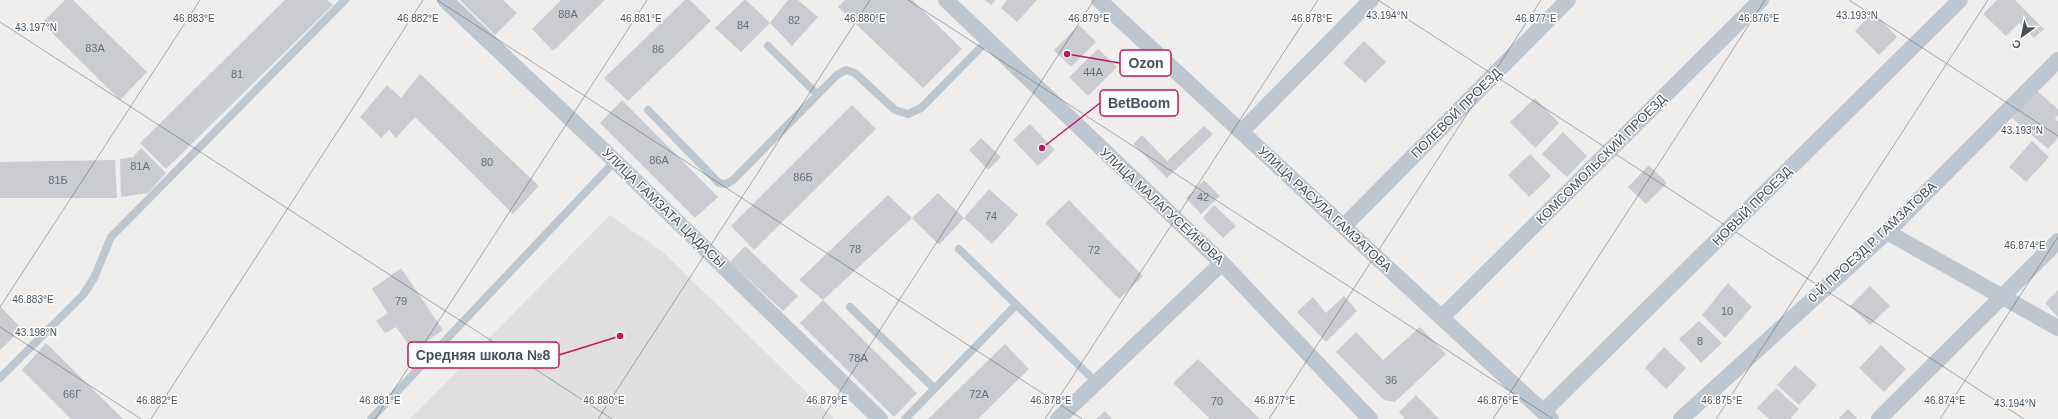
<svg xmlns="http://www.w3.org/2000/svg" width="2058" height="419" font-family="Arial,sans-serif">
	<rect width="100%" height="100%" fill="#f0eded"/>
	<path fill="#e1dfdf" d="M 610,215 L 664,253 L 834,419 L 410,419 Z"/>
	<path fill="#caccd2" d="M 65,0 L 73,0 L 147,72 L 120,100 L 42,23 Z
		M 285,0 L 327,0 L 333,5 L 166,169 L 140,143 Z
		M 460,0 L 503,0 L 517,13 L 495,35 Z
		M 561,0 L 605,0 L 553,51 L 532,29 Z
		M 685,0 L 690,0 L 711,21 L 628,101 L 604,78 Z
		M 744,0 L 746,0 L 770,23 L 788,0 L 798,0 L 818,17 L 792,46 L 770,23 L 741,52 L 715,28 Z
		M 845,0 L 912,0 L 962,49 L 923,88 L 838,7 Z
		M 985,0 L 996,0 L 991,5 Z
		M 1007,0 L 1037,0 L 1017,22 L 1001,8 Z
		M 1997,0 L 2015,0 L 2044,29 L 2034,38 L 2019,23 L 2006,36 L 1983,14 Z
		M 1873,12 L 1897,37 L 1879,55 L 1855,31 Z
		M 1079,25 L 1096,42 L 1071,67 L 1054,50 Z
		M 1364,41 L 1386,62 L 1365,83 L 1343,63 Z
		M 1098,49 L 1117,67 L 1088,96 L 1069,77 Z
		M 420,74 L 539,186 L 513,214 L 415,117 L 396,138 L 389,130 L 381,138 L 360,117 L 387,85 L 401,98 Z
		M 2036,90 L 2058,109 L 2058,115 L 2055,119 L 2058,121 L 2058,138 L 2048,149 L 2012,118 Z
		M 1535,98 L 1559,123 L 1535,148 L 1510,122 Z
		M 622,100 L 718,197 L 695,218 L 600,123 Z
		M 852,105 L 876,129 L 754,250 L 731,226 Z
		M 1030,124 L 1055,150 L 1038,166 L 1013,140 Z
		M 1204,126 L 1213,134 L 1167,178 L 1133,144 L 1142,135 L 1167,161 Z
		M 1563,132 L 1587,156 L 1567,177 L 1542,154 Z
		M 981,138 L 1001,157 L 988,170 L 969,150 Z
		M 2032,141 L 2049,157 L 2026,182 L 2009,167 Z
		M 141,148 L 166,173 L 148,193 L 121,197 L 120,159 L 133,157 Z
		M 1530,154 L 1551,176 L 1529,197 L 1508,175 Z
		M 115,160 L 117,198 L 0,198 L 0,162 Z
		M 1649,165 L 1667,183 L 1646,204 L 1628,187 Z
		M 1204,180 L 1220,196 L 1201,214 L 1186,198 Z
		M 989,189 L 1018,215 L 992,244 L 964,218 Z
		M 938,193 L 964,218 L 939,245 L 912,218 Z
		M 888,195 L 912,218 L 823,300 L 799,280 Z
		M 1069,200 L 1143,276 L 1119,299 L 1045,223 Z
		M 1214,205 L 1236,226 L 1223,238 L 1203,218 Z
		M 745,246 L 798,296 L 783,311 L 730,262 Z
		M 401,268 L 443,330 L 413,351 L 396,327 L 385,333 L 376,321 L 388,313 L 372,289 Z
		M 1728,283 L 1752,307 L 1725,338 L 1702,315 Z
		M 1870,286 L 1890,306 L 1870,325 L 1850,306 Z
		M 2058,290 L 2058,317 L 2045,303 Z
		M 1344,296 L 1357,311 L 1326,342 L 1297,312 L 1313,297 L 1326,313 Z
		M 823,300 L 917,393 L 894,417 L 800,323 Z
		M 0,306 L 22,329 L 0,350 Z
		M 1699,321 L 1722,343 L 1701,363 L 1679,339 Z
		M 1420,327 L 1446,354 L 1395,402 L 1384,400 L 1336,352 L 1356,332 L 1383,360 Z
		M 46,343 L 123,419 L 71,419 L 22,370 Z
		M 1005,344 L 1029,369 L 978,419 L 928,419 Z
		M 1881,345 L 1906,369 L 1884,392 L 1859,368 Z
		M 1664,347 L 1686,368 L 1666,389 L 1645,368 Z
		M 1198,359 L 1260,419 L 1210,419 L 1173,383 Z
		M 1795,365 L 1817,385 L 1799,405 L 1777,385 Z
		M 1776,388 L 1799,409 L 1790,419 L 1769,419 L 1757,408 Z
		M 1416,395 L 1439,419 L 1405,419 L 1399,412 Z
		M 1848,409 L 1858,419 L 1838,419 Z
		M 1105,411 L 1112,419 L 1096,419 Z"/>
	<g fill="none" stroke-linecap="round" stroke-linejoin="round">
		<path stroke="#bec7cf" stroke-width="8" d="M 768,46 L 817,94
			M 648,110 L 719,183 L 726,184 L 733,180 L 837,75 L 846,70 L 855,73 L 895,110 L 908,114 L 921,108 L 987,41
			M 959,249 L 1096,382
			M 850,307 L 934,388
			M 0,378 L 83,295 L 94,278 L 111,237 L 345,0
			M 371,419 L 615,161
			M 905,419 L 1016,305"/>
		<path stroke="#bec7cf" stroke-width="16" d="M 445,0 L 615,161 L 880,419
			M 946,0 L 1222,263 L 1370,419
			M 1099,0 L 1551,419
			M 1241,132 L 1371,0
			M 1344,226 L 1568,0
			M 1887,232 L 2058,328
			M 1442,317 L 1761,0
			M 1543,412 L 1960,0
			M 1058,419 L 1222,263
			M 1681,419 L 1887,232 L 2058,60
			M 1879,419 L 2058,241"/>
	</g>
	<path fill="none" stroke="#46505a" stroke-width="1" stroke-opacity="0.45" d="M 437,0 L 1082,419M 908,0 L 1553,419M 1378,0 L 2024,419M 1849,0 L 2058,136M 0,22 L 612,419M 0,307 L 200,0M 0,327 L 141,419M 151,419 L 423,0M 375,419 L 647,0M 598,419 L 870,0M 822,419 L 1094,0M 1045,419 L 1318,0M 1269,419 L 1541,0M 1493,419 L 1765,0M 1716,419 L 1988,0M 1940,419 L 2058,237"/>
	<g text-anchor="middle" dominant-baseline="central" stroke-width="3" stroke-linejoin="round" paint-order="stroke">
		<g font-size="11" fill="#676f78">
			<text x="568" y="14">88А</text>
			<text x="794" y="20">82</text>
			<text x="743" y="25">84</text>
			<text x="95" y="48">83А</text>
			<text x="658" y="49">86</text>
			<text x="1093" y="72">44А</text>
			<text x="237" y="74">81</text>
			<text x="659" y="160">86А</text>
			<text x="487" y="162">80</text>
			<text x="140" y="166">81А</text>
			<text x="803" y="177">86Б</text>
			<text x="58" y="180">81Б</text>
			<text x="1203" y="197">42</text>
			<text x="991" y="216">74</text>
			<text x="855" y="249">78</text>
			<text x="1094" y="250">72</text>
			<text x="401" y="301">79</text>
			<text x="1727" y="311">10</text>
			<text x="1700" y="341">8</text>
			<text x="858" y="358">78А</text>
			<text x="1391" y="380">36</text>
			<text x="72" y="394">66Г</text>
			<text x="979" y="394">72А</text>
			<text x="1217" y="401">70</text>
		</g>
		<g font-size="13" fill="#46505a" stroke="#fff">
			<text transform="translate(1456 113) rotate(-45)">ПОЛЕВОЙ ПРОЕЗД</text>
			<text transform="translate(1601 159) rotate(-45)">КОМСОМОЛЬСКИЙ ПРОЕЗД</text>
			<text transform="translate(1162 206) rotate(43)">УЛИЦА МАЛАГУСЕЙНОВА</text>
			<text transform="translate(1752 206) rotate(-45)">НОВЫЙ ПРОЕЗД</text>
			<text transform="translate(664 208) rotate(44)">УЛИЦА ГАМЗАТА ЦАДАСЫ</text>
			<text transform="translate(1325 209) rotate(43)">УЛИЦА РАСУЛА ГАМЗАТОВА</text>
			<text transform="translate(1872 242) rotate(-43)">0-Й ПРОЕЗД Р. ГАМЗАТОВА</text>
		</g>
	</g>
	<g font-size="10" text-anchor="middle" fill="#46505a" stroke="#fff" stroke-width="3" stroke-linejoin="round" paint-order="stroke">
		<text x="1387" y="19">43.194°N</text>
		<text x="1857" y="19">43.193°N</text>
		<text x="194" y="22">46.883°E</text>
		<text x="1312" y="22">46.878°E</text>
		<text x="1759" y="22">46.876°E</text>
		<text x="418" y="22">46.882°E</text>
		<text x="641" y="22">46.881°E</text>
		<text x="865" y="22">46.880°E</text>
		<text x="1089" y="22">46.879°E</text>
		<text x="1536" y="22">46.877°E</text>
		<text x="36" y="31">43.197°N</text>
		<text x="2022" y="134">43.193°N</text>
		<text x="2025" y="249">46.874°E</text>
		<text x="33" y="303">46.883°E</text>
		<text x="36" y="336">43.198°N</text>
		<text x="157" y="404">46.882°E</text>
		<text x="380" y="404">46.881°E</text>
		<text x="604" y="404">46.880°E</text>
		<text x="827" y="404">46.879°E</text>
		<text x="1051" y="404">46.878°E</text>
		<text x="1275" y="404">46.877°E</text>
		<text x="1498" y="404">46.876°E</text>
		<text x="1722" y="404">46.875°E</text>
		<text x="1945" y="404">46.874°E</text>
		<text x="2015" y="407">43.194°N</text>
	</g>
	<path fill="none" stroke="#c2185b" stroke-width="1.5" d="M1067 54L1120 63M1042 148L1100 103M620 336L559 355"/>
	<g fill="#c2185b" stroke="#fff" stroke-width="1.5">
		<circle cx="1067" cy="54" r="4"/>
		<circle cx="1042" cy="148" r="4"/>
		<circle cx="620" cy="336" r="4"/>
	</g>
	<g fill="#fff" stroke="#c2185b" stroke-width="1.5">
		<rect x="1120" y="50" width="51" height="26" rx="4"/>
		<rect x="1100" y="90" width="78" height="26" rx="4"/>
		<rect x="408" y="342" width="151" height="26" rx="4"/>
	</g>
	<g font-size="14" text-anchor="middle" font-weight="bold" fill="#46505a">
		<text x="1146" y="68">Ozon</text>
		<text x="1139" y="108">BetBoom</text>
		<text x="483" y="360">Средняя школа №8</text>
	</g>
	<g transform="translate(2022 36) rotate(213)" stroke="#ffffff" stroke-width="3" paint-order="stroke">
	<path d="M0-3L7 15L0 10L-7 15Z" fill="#46505a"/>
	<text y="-6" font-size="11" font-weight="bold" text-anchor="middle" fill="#46505a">С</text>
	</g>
</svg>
